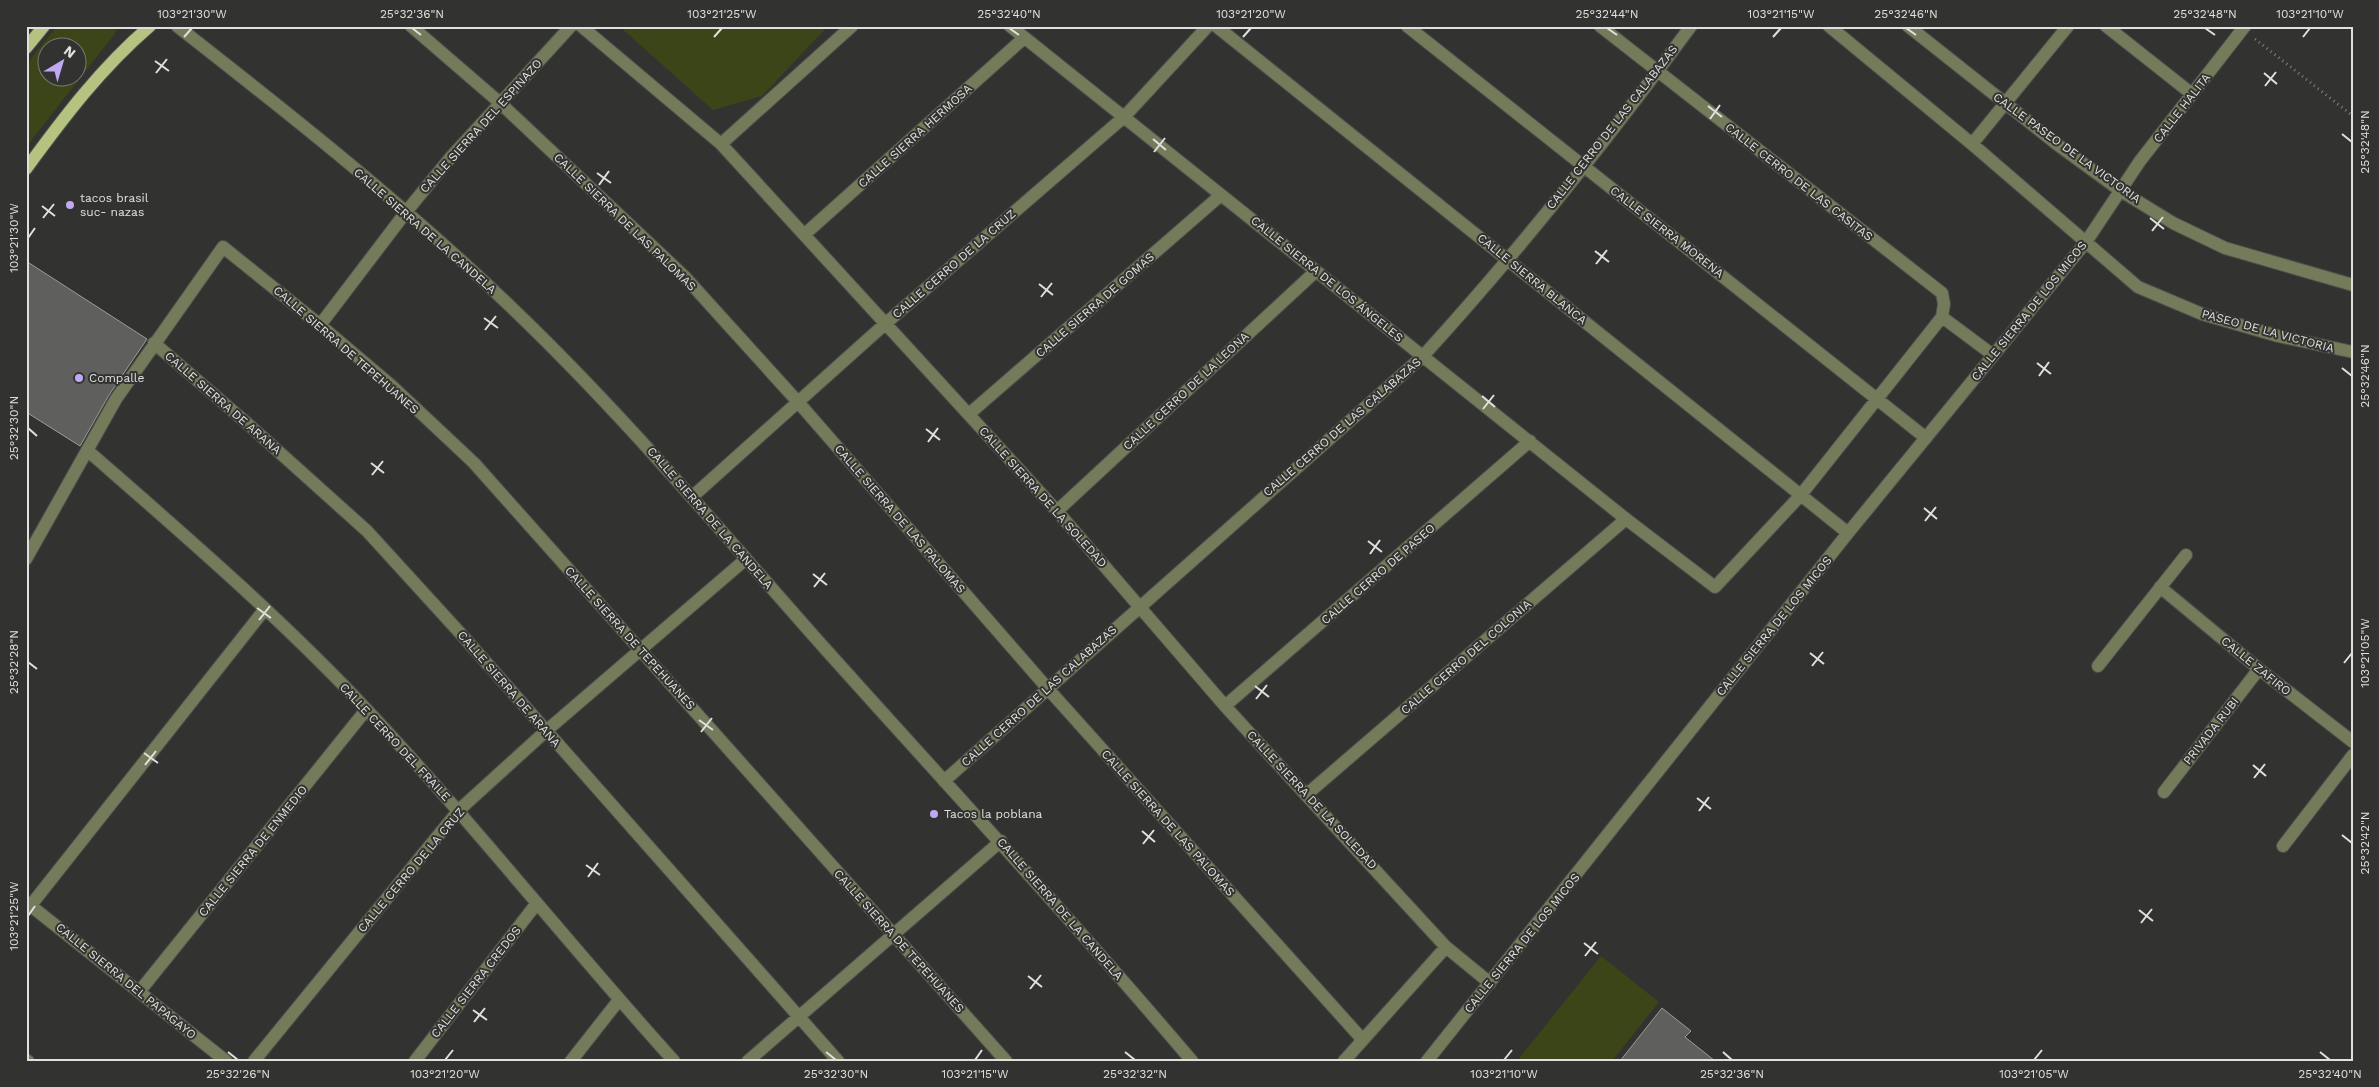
<svg xmlns="http://www.w3.org/2000/svg" width="2379" height="1087" font-family="'Work Sans',sans-serif">
	<rect width="100%" height="100%" fill="#323330"/>
	<path fill="#3c4518" fill-rule="evenodd" d="M 57,26 L 110,26 L 117,31 L 26,147 L 26,65 ZM 48,48 L 78,48 L 78,78 L 48,78 Z
		M 619,26 L 828,26 L 762,96 L 713,110 Z
		M 1601,956 L 1659,1002 L 1612,1061 L 1517,1061 Z"/>
	<path fill="#5f605d" stroke="#9b9c98" d="M 26,261 L 147,339 L 109,395 L 80,446 L 26,412 Z
		M 1662,1008 L 1691,1031 L 1685,1037 L 1715,1061 L 1620,1061 Z"/>
	<g fill="none" stroke-linecap="round" stroke-linejoin="round">
		<defs>
			<path id="minor" d="M 177,26 C 292,116 407,207 512,308 C 625,416 724,535 828,652 C 950,788 1074,922 1192,1061
				M 411,26 L 499,102 L 684,276 L 798,402 L 1049,690 L 1362,1039
				M 581,26 L 721,144 L 1057,511 L 1225,706 L 1306,795 L 1446,947 L 1490,983
				M 1010,26 L 1626,519 L 1715,587 L 1800,496 L 1942,317 L 1944,304 L 1942,293 L 1600,26
				M 1216,26 L 1848,533
				M 1407,26 L 1926,438
				M 1829,26 L 1972,144 L 2138,287 L 2202,314 L 2278,336 L 2353,352
				M 1908,26 L 2058,145 L 2121,191 L 2173,223 L 2225,248 L 2353,285
				M 2106,26 L 2192,94
				M 721,144 L 852,26
				M 1972,144 L 2068,26
				M 805,234 L 1024,38
				M 1942,317 L 1993,355
				M 320,325 L 406,212 L 451,157 L 571,26
				M 154,343 L 249,425 L 367,531 L 461,634 L 838,1061
				M 969,414 L 1221,195
				M 87,450 C 183,534 281,618 368,711 C 474,824 570,946 674,1061
				M 693,496 L 885,324 L 1124,117 L 1208,26
				M 1057,511 L 1316,271
				M 26,559 L 116,399 L 223,247 L 320,325 L 392,386 L 474,463 L 1006,1061
				M 2160,587 L 2259,669 L 2353,742
				M 2098,666 L 2186,555
				M 1225,706 L 1530,441
				M 944,781 L 1423,356 C 1518,252 1607,140 1691,26
				M 2164,792 L 2259,669
				M 1306,795 L 1626,519
				M 2283,846 L 2353,755
				M 26,902 L 226,1061
				M 31,905 L 265,609
				M 139,992 L 366,710
				M 26,1060 L 28,1061
				M 254,1061 L 459,810 L 546,731 L 746,559
				M 415,1061 L 537,903
				M 571,1061 L 619,1000
				M 748,1061 L 1001,841
				M 1344,1061 L 1446,947
				M 1427,1061 L 1848,533 L 2086,242 L 2140,161 L 2245,26"/>
			<path id="major" d="M 26,48 L 44,26
				M 26,169 C 64,117 101,68 150,26"/>
		</defs>
		<use href="#minor" stroke="#4e4f4c" stroke-width="14"/>
		<use href="#major" stroke="#4e4f4c" stroke-width="14"/>
		<path stroke="#80817e" stroke-width="3" stroke-dasharray="1 4" stroke-linecap="butt" d="M 2255,39 L 2353,116"/>
		<use href="#minor" stroke="#737b5b" stroke-width="12"/>
		<use href="#major" stroke="#b4c380" stroke-width="12"/>
	</g>
	<path fill="none" stroke="#e0e0de" stroke-width="2" d="M 412,28 L 421,35M 1009,28 L 1019,35M 1607,28 L 1617,35M 1906,28 L 1916,35M 2205,28 L 2215,35M 184,37 L 192,28M 714,37 L 722,28M 1243,37 L 1251,28M 1773,37 L 1781,28M 2303,37 L 2310,28M 155,61 L 169,71M 156,73 L 167,59M 2264,73 L 2277,84M 2265,86 L 2276,72M 1708,106 L 1722,117M 1710,119 L 1720,105M 2342,134 L 2352,142M 1153,139 L 1166,150M 1154,152 L 1165,138M 597,173 L 611,183M 599,185 L 609,171M 42,206 L 55,216M 43,218 L 54,204M 2150,218 L 2164,229M 2152,231 L 2163,217M 28,238 L 35,228M 1595,251 L 1609,262M 1596,264 L 1607,250M 1039,284 L 1053,295M 1041,297 L 1052,283M 484,318 L 498,328M 485,330 L 496,316M 2037,363 L 2051,374M 2342,368 L 2352,376M 2039,376 L 2049,362M 1482,396 L 1495,407M 1483,409 L 1494,395M 28,428 L 37,436M 926,429 L 940,440M 928,442 L 938,428M 371,463 L 384,473M 372,475 L 383,461M 1924,508 L 1937,519M 1925,521 L 1936,507M 1368,541 L 1382,552M 1370,554 L 1380,540M 813,574 L 827,585M 814,587 L 825,573M 257,608 L 271,618M 259,620 L 270,606M 1810,653 L 1824,664M 28,662 L 37,669M 2344,663 L 2352,653M 1812,666 L 1823,652M 1255,686 L 1269,697M 1256,699 L 1267,685M 699,720 L 713,730M 701,732 L 712,718M 144,753 L 158,763M 145,765 L 156,751M 2253,765 L 2266,776M 2254,778 L 2265,764M 1697,798 L 1711,809M 1699,811 L 1709,797M 1142,831 L 1155,842M 2342,835 L 2352,843M 1143,844 L 1154,830M 586,865 L 600,875M 588,877 L 598,863M 2139,910 L 2153,921M 28,916 L 35,906M 2141,923 L 2152,909M 1584,943 L 1598,954M 1585,956 L 1596,942M 1028,976 L 1042,987M 1030,989 L 1041,975M 473,1010 L 487,1020M 474,1022 L 485,1008M 228,1052 L 238,1060M 826,1052 L 836,1060M 1125,1052 L 1135,1060M 1723,1052 L 1732,1060M 2320,1052 L 2330,1060M 445,1060 L 453,1050M 975,1060 L 982,1050M 1504,1060 L 1512,1050M 2034,1060 L 2042,1050"/>
	<g fill="#c1a8f3" stroke="#323330" stroke-width="2">
		<circle cx="70" cy="205" r="5"/>
		<circle cx="79" cy="378" r="5"/>
		<circle cx="934" cy="814" r="5"/>
	</g>
	<g text-anchor="middle" dominant-baseline="central" stroke-width="4" stroke-linejoin="round" paint-order="stroke">
		<g font-size="12" fill="#e0e0de" stroke="#323330">
			<text transform="translate(2182 108) rotate(-52)">CALLE HALITA</text>
			<text transform="translate(481 126) rotate(-48)">CALLE SIERRA DEL ESPINAZO</text>
			<text transform="translate(1612 127) rotate(-52)">CALLE CERRO DE LAS CALABAZAS</text>
			<text transform="translate(915 136) rotate(-42)">CALLE SIERRA HERMOSA</text>
			<text transform="translate(2067 148) rotate(36)">CALLE PASEO DE LA VICTORIA</text>
			<text transform="translate(1799 182) rotate(38)">CALLE CERRO DE LAS CASITAS</text>
			<text transform="translate(625 222) rotate(44)">CALLE SIERRA DE LAS PALOMAS</text>
			<text transform="translate(425 231) rotate(41)">CALLE SIERRA DE LA CANDELA</text>
			<text transform="translate(1667 232) rotate(38)">CALLE SIERRA MORENA</text>
			<text transform="translate(954 264) rotate(-41)">CALLE CERRO DE LA CRUZ</text>
			<text transform="translate(1327 279) rotate(39)">CALLE SIERRA DE LOS ÁNGELES</text>
			<text transform="translate(1532 279) rotate(39)">CALLE SIERRA BLANCA</text>
			<text transform="translate(1095 305) rotate(-41)">CALLE SIERRA DE GOMAS</text>
			<text transform="translate(2029 311) rotate(-51)">CALLE SIERRA DE LOS MICOS</text>
			<text transform="translate(2268 331) rotate(15)">PASEO DE LA VICTORIA</text>
			<text transform="translate(346 350) rotate(41)">CALLE SIERRA DE TEPEHUANES</text>
			<text transform="translate(1186 391) rotate(-43)">CALLE CERRO DE LA LEONA</text>
			<text transform="translate(223 403) rotate(41)">CALLE SIERRA DE ARANA</text>
			<text transform="translate(1342 427) rotate(-41)">CALLE CERRO DE LAS CALABAZAS</text>
			<text transform="translate(1043 497) rotate(48)">CALLE SIERRA DE LA SOLEDAD</text>
			<text transform="translate(710 518) rotate(49)">CALLE SIERRA DE LA CANDELA</text>
			<text transform="translate(900 519) rotate(49)">CALLE SIERRA DE LAS PALOMAS</text>
			<text transform="translate(1378 574) rotate(-41)">CALLE CERRO DE PASEO</text>
			<text transform="translate(1774 626) rotate(-51)">CALLE SIERRA DE LOS MICOS</text>
			<text transform="translate(630 638) rotate(48)">CALLE SIERRA DE TEPEHUANES</text>
			<text transform="translate(1466 657) rotate(-41)">CALLE CERRO DEL COLONIA</text>
			<text transform="translate(2256 666) rotate(39)">CALLE ZAFIRO</text>
			<text transform="translate(509 689) rotate(49)">CALLE SIERRA DE ARANA</text>
			<text transform="translate(1039 696) rotate(-42)">CALLE CERRO DE LAS CALABAZAS</text>
			<text transform="translate(2211 731) rotate(-52)">PRIVADA RUBI</text>
			<text transform="translate(395 742) rotate(47)">CALLE CERRO DEL FRAILE</text>
			<text transform="translate(1312 800) rotate(47)">CALLE SIERRA DE LA SOLEDAD</text>
			<text transform="translate(1168 823) rotate(48)">CALLE SIERRA DE LAS PALOMAS</text>
			<text transform="translate(253 851) rotate(-51)">CALLE SIERRA DE ENMEDIO</text>
			<text transform="translate(411 870) rotate(-50)">CALLE CERRO DE LA CRUZ</text>
			<text transform="translate(1060 909) rotate(49)">CALLE SIERRA DE LA CANDELA</text>
			<text transform="translate(899 941) rotate(48)">CALLE SIERRA DE TEPEHUANES</text>
			<text transform="translate(1522 943) rotate(-51)">CALLE SIERRA DE LOS MICOS</text>
			<text transform="translate(126 981) rotate(39)">CALLE SIERRA DEL PAPAGAYO</text>
			<text transform="translate(476 982) rotate(-52)">CALLE SIERRA CREDOS</text>
		</g>
		<g font-size="12" fill="#e0e0de" stroke="#323330" text-anchor="start">
			<text x="80" y="198">tacos brasil<tspan x="80" dy="14">suc- nazas</tspan></text>
			<text x="89" y="378">Compalle</text>
			<text x="944" y="814">Tacos la poblana</text>
		</g>
	</g>
	<rect width="2379" height="1087" fill="none" stroke="#323330" stroke-width="55"/>
	<g transform="translate(62 62) rotate(38)"><circle r="24" fill="#323330" stroke="#787876"/>
	<path d="M0-4L9 19L0 12L-9 19Z" fill="#c1a8f3"/>
	<text y="-8" font-size="14" font-weight="bold" text-anchor="middle" fill="#e0e0de">N</text>
	</g>
	<rect x="28" y="28" width="2324" height="1032" fill="none" stroke="#e0e0de" stroke-width="2"/>
	<g font-size="12" text-anchor="middle" fill="#e0e0de">
		<text x="192" y="18">103°21'30"W</text>
		<text x="412" y="18">25°32'36"N</text>
		<text x="722" y="18">103°21'25"W</text>
		<text x="1009" y="18">25°32'40"N</text>
		<text x="1251" y="18">103°21'20"W</text>
		<text x="1607" y="18">25°32'44"N</text>
		<text x="1781" y="18">103°21'15"W</text>
		<text x="1906" y="18">25°32'46"N</text>
		<text x="2205" y="18">25°32'48"N</text>
		<text x="2310" y="18">103°21'10"W</text>
		<text transform="translate(2365 142) rotate(-90)" y="4">25°32'48"N</text>
		<text transform="translate(14 238) rotate(-90)" y="4">103°21'30"W</text>
		<text transform="translate(2365 376) rotate(-90)" y="4">25°32'46"N</text>
		<text transform="translate(14 428) rotate(-90)" y="4">25°32'30"N</text>
		<text transform="translate(2365 653) rotate(-90)" y="4">103°21'05"W</text>
		<text transform="translate(14 662) rotate(-90)" y="4">25°32'28"N</text>
		<text transform="translate(2365 843) rotate(-90)" y="4">25°32'42"N</text>
		<text transform="translate(14 916) rotate(-90)" y="4">103°21'25"W</text>
		<text x="238" y="1078">25°32'26"N</text>
		<text x="445" y="1078">103°21'20"W</text>
		<text x="836" y="1078">25°32'30"N</text>
		<text x="975" y="1078">103°21'15"W</text>
		<text x="1135" y="1078">25°32'32"N</text>
		<text x="1504" y="1078">103°21'10"W</text>
		<text x="1732" y="1078">25°32'36"N</text>
		<text x="2034" y="1078">103°21'05"W</text>
		<text x="2330" y="1078">25°32'40"N</text>
	</g>
</svg>
